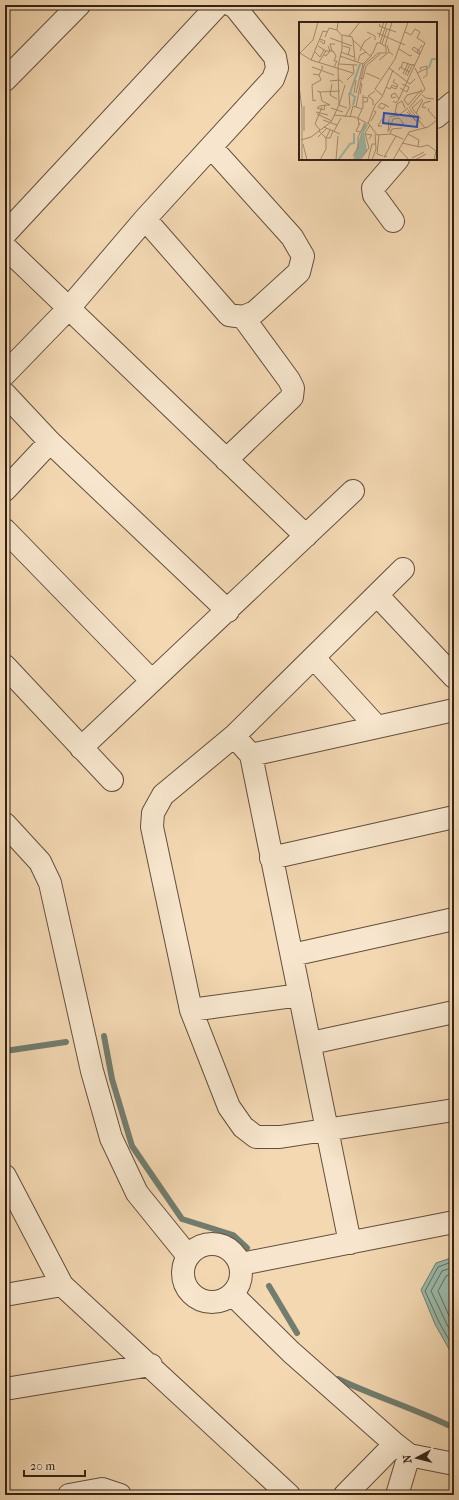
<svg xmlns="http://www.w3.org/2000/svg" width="459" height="1500" font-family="'IM FELL French Canon',serif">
	<rect width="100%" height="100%" fill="#f3d8b2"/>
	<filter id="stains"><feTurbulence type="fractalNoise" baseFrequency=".005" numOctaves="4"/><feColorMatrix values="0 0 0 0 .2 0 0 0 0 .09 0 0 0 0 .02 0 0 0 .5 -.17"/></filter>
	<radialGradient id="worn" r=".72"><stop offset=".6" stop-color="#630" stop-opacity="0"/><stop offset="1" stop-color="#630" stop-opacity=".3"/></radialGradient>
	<path fill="#9bbaaa" stroke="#717d6f" d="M 454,1257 L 454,1358 L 435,1324 L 421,1290 L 436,1263 Z"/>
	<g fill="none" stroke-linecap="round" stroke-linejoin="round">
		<path stroke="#666e60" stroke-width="1" d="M 454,1261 L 438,1267 L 425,1291 L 439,1322 L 454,1349
			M 454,1267 L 442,1271 L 431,1291 L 454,1339
			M 454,1273 L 446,1276 L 438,1291 L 454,1327"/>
		<path stroke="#717d6f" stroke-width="6" d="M 104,1036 L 112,1079 L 132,1146 L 182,1219 L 233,1235 L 247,1248
			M 5,1051 L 66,1042
			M 269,1286 L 297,1333
			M 338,1379 C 376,1397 416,1409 454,1428"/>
		<defs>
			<path id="minor" d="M 5,80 L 79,5
				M 436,117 L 454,102
				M 145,219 L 229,315 L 243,317 L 255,312 L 299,272 L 303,256 L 292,237 L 211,147
				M 393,221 L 374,195 L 373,188 L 398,159
				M 5,234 L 218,5
				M 5,247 L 306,536
				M 5,374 L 69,308 L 145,219 L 273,79 L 277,68 L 275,57 L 235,7 L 231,5
				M 5,394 L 50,442 L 228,611
				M 226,460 L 292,397 L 293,388 L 289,380 L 243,317
				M 5,490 L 50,442
				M 5,530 L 151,680
				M 403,569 L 234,736 L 163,795 L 153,813 L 152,827 L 191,1010 L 229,1107 L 243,1127 L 256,1137 L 280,1137 L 454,1110
				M 378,596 L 454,677
				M 314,658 L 377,727
				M 5,666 L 112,780
				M 234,736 L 251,755 L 350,1243
				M 81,748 L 353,491
				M 251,755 L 454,710
				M 5,824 L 40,862 L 50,883 L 92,1071 L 111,1138 L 137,1193 L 188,1256
				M 271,858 L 454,817
				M 292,955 L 454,919
				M 191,1010 L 300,995
				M 311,1043 L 454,1012
				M 5,1176 L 62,1285 L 289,1495
				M183 1273a29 29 0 1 1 58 0a29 29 0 1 1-58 0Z
				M 241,1264 L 454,1222
				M 5,1295 L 62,1285
				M 233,1295 L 291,1352 L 395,1444 L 409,1455 L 454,1464
				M 5,1389 L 151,1365
				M 69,1495 L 102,1489 L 120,1495
				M 345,1495 L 395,1444
				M 397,1495 L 409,1455"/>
		</defs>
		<use href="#minor" stroke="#624f3d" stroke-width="24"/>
		<use href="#minor" stroke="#f7e6cd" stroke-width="22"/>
	</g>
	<g transform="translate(299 22)">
		<rect width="138" height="138" fill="#f3d8b2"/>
		<path d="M 65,101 L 69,103 L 65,110 L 68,129 L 60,138 L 54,138 Z" fill="#9bbaaa"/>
		<path fill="none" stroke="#9bbaaa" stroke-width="2" d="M 130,46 L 133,37 L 138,37M 54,83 L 56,75 L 51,71 L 61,42M 40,137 L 51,122 L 55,121 L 55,111"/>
		<path fill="none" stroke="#a68f74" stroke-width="1" d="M 81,2 L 80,4 L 97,10M 68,10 L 76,14 L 76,18M 106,10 L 112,13 L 116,7 L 121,10 L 118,16 L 126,21M 78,11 L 106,23M 43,13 L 53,15 L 54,18 L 70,33M 50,14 L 61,0M 26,15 L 30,6 L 38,8M 80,15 L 85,0M 31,16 L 53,24M 54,18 L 56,39M 21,19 L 25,22 L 26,19 L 21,17M 83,22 L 88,7M 88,23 L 90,30 L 94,33M 19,24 L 27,29 L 34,29M 44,24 L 51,26 L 49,33M 86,24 L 93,0M 100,27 L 111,34 L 113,33M 33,29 L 31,22 L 36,22M 34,29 L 37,34 L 35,39 L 38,39 L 35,45M 61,29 L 65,20 L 72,15M 16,30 L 21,35 L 25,28M 42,30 L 55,35M 1,31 L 12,38 L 54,51M 0,32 L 14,18 L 19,0M 25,33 L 27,34 L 31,29 L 29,24M 121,33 L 113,27 L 115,25 L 119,28 L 121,29 L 121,32 L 118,30 L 119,28 L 122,25 L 123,23M 41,34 L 64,42M 70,34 L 74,31 L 78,21 L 81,21M 12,38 L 24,9 L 28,10M 80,38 L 90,30M 59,39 L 61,33 L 67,30M 20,40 L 27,29M 39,42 L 58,43M 13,45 L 35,53M 90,46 L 111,62 L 116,57M 102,46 L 104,40 L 113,43M 100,48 L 101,45 L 111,50M 122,48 L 121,46 L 128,44 L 128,53 L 124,56M 67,51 L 81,57M 118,51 L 129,46M 14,52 L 20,53 L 24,45 L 22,44M 104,52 L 109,41M 106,53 L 111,42M 108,54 L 114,42 L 115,44M 61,56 L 64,57 L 67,44 L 81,32M 48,58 L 55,51 L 54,43M 31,59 L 41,58 L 44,61M 33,62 L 31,73 L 38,77M 61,62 L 63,62 L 61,72M 46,63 L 40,83 L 48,86M 0,64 L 3,87 L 3,138M 87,65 L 91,67 L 93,63 L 98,65M 92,65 L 97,67 L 99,63 L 94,60 L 96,57M 101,66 L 108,70 L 110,65 L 103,62M 18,69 L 21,70 L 23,79 L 31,83 L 27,83 L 21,84 L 18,86 L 25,88 L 26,83M 21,70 L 41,69M 55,71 L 57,58M 57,71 L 64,42 L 73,33M 84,73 L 94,48M 108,73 L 105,78 L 109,83 L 123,67M 108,73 L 123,69M 123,73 L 127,76 L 135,77M 64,75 L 69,76 L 68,80 L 64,80M 97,75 L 93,76 L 92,73 L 96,71 L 100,77M 17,78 L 14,79 L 13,63 L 22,58 L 20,53M 94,79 L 97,81 L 100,77 L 126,21M 74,83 L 74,78 L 69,74 L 76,69M 87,83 L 84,87 L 79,85 L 82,81 L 87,83 L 88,84 L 90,85M 57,85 L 65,43 L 79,31 L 87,31 L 87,25 L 81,21 L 88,0M 32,86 L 44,90M 110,86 L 126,67 L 116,46M 127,86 L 123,85 L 125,81 L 132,79M 130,86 L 129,88 L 138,98M 111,87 L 126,106M 17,90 L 29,93M 108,90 L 118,100 L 109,88M 98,91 L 96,91 L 98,82 L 103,79 L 106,86M 117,91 L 124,78M 18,92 L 33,99M 35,93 L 56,95 L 70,102 L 78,113 L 92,112 L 104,117M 46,95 L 51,85 L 50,71M 51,95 L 54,84 L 63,87M 90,95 L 100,93 L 109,86M 122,97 L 113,86 L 123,77M 24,98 L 38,103M 72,99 L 77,90 L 75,89M 61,101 L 57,109 L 61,110M 69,102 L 76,83 L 84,74 L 76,67 L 96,37 L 109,0M 60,103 L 59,96 L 64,85 L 64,73M 93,103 L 105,102M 83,104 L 79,104 L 83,97M 25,105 L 41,112M 21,108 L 16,102 L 23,85M 31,108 L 27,116 L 31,116 L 34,109M 5,109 L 5,84M 20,109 L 27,116 L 27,127 L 21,138M 35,109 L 42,96M 90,109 L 94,97 L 100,96 L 105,102M 89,110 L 90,97M 66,112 L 73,113 L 70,117M 91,112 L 93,107 L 103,106M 109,112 L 120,118 L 119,124M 80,113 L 78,132 L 84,134M 19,115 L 28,106M 2,118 L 12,115 L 32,100 L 40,83 L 39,44 L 43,27 L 43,14 L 38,8 L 39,0M 103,121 L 121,125 L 129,123 L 137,129 L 135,138M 4,122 L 8,138M 100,127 L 110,138M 54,134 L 59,126 L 59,115 L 66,101M 88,134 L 85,135 L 97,114M 113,136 L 125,130M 37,138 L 39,114M 61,138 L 70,126 L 66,111 L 71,103M 69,138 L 73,122 L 76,122M 73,138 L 77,127 L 76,112M 94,138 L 110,110 L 129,105 L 138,98M 116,138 L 127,132"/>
		<path fill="#1d4ed8" fill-opacity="0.15" stroke="#1d4ed8" stroke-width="2" d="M 85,91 L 119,95 L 118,105 L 84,101 Z"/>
		<rect width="138" height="138" fill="none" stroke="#322116" stroke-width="2"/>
	</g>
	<rect width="459" height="1500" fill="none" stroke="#f3d8b2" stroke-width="20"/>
	<rect x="6" y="6" width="447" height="1488" fill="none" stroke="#322116" stroke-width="2"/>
	<rect x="10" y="10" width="439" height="1480" fill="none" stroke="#322116"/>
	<g transform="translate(417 1458) rotate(263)" stroke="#f7e6cd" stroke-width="3" paint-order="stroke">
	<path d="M0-3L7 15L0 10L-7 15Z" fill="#322116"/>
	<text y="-6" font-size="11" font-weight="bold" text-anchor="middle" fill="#322116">N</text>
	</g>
	<path d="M24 1470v6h61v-6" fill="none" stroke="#322116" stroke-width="2"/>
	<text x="30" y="1470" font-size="12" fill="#322116" stroke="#f7e6cd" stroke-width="3" paint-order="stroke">20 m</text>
	<rect width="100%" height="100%" filter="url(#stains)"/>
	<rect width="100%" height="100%" fill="url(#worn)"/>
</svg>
